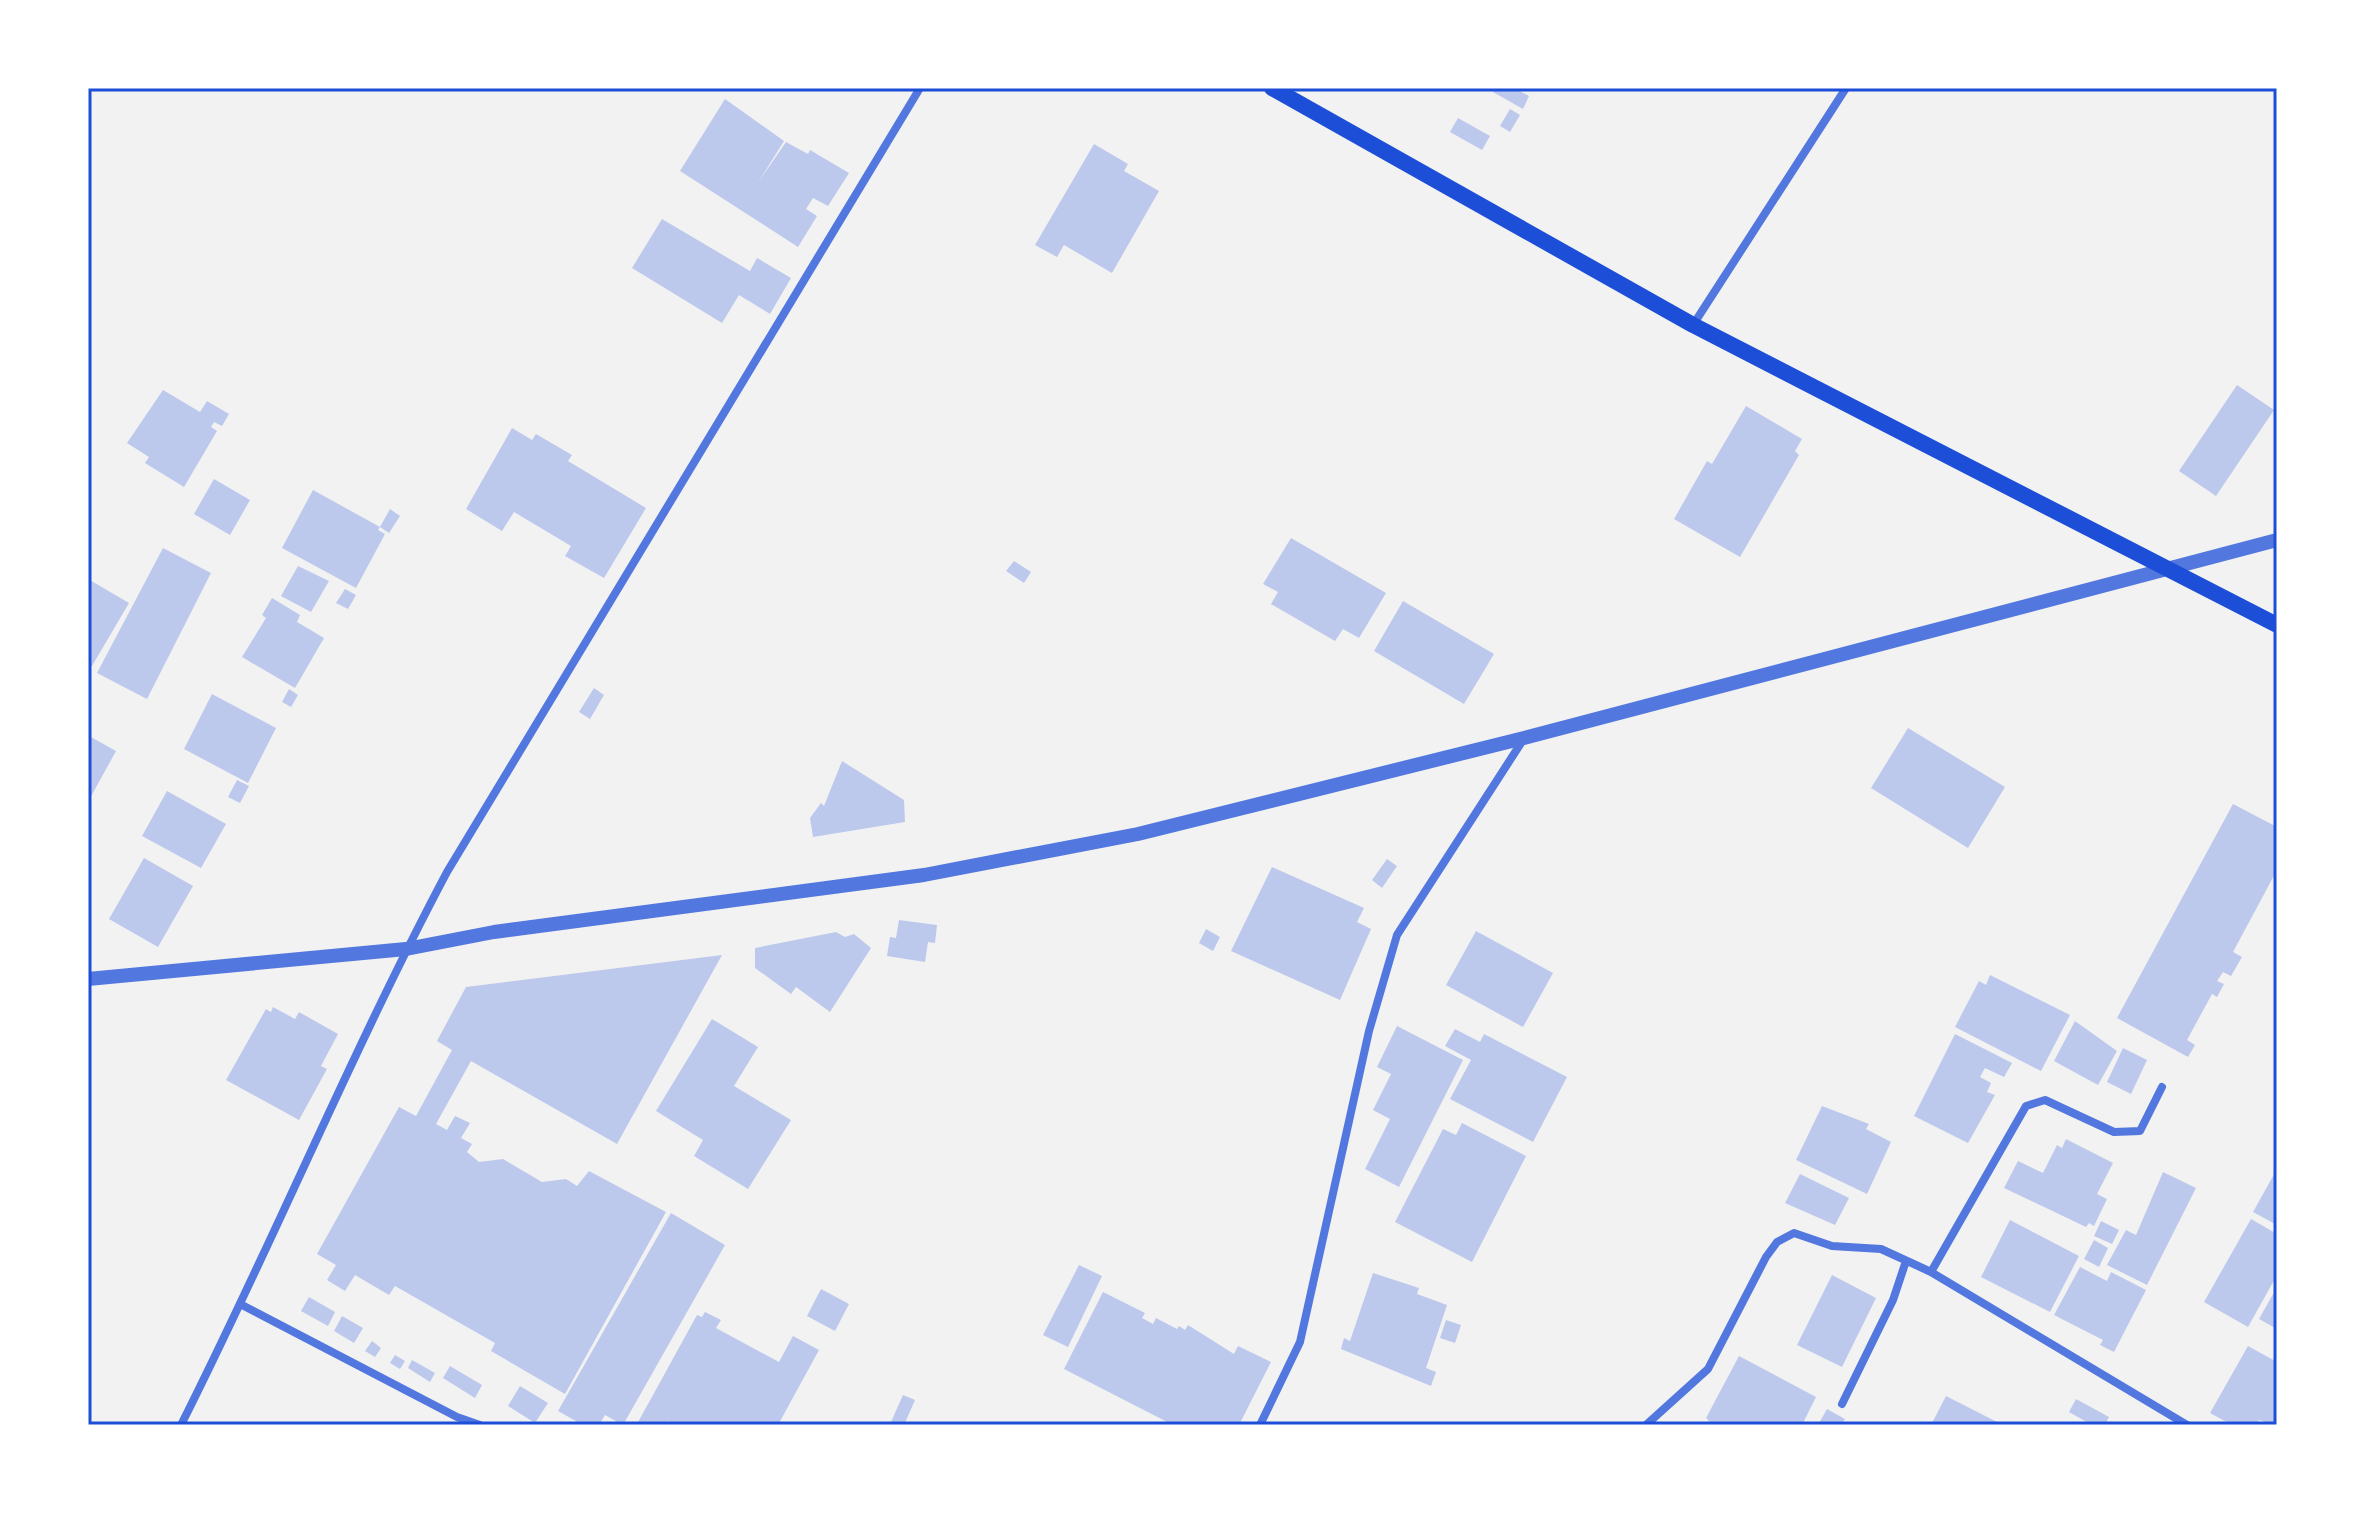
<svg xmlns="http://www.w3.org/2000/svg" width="2365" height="1513" font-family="Helvetica,sans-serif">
	<rect width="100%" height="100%" fill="#f2f2f2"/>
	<path fill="#bdc9ec" d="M 1495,88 L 1514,88 L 1529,96 L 1523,109 L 1493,92 Z
		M 725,99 L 784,141 L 759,181 L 786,142 L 808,154 L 810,150 L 849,173 L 828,206 L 813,198 L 806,209 L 817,216 L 798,247 L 680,171 Z
		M 1510,109 L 1520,115 L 1510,132 L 1500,126 Z
		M 1458,118 L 1490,136 L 1482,150 L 1450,132 Z
		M 1094,144 L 1128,164 L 1124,171 L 1159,191 L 1112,273 L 1064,245 L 1057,257 L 1035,245 Z
		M 662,219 L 750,271 L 757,258 L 791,278 L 770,314 L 739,295 L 722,323 L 632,268 Z
		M 2237,385 L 2274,410 L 2216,496 L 2179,471 Z
		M 163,390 L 200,412 L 207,401 L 229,414 L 222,426 L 214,422 L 211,427 L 217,431 L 184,487 L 145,463 L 149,457 L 127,443 Z
		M 1746,406 L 1802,439 L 1795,451 L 1799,455 L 1740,557 L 1674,519 L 1707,461 L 1712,464 Z
		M 512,428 L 532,440 L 536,434 L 572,455 L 568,461 L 646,508 L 604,578 L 565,556 L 571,546 L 514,512 L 502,531 L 466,509 Z
		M 214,479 L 250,500 L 230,535 L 194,514 Z
		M 313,490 L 380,527 L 390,509 L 400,516 L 389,533 L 380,527 L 378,530 L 385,534 L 356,588 L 282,548 Z
		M 1291,538 L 1386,593 L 1359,638 L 1343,629 L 1335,641 L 1271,604 L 1278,592 L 1263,584 Z
		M 163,548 L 211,573 L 147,699 L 97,673 Z
		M 1014,561 L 1031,572 L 1024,583 L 1006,571 Z
		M 298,566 L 329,581 L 311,612 L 281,596 Z
		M 88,579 L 129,603 L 92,666 L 88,664 Z
		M 345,589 L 356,595 L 348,609 L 336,603 Z
		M 272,598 L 300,615 L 297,622 L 324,638 L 295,688 L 242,657 L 266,618 L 262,615 Z
		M 1403,601 L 1494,654 L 1464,704 L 1374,651 Z
		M 594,688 L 604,695 L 590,719 L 579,712 Z
		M 289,689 L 298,695 L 291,707 L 282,702 Z
		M 212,694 L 276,728 L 248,783 L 184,749 Z
		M 1908,728 L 2005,787 L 1968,848 L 1871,788 Z
		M 91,737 L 116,751 L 88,802 L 88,744 Z
		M 842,761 L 904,800 L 905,822 L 813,837 L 810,818 L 821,803 L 824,806 Z
		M 237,780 L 249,786 L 240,803 L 228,797 Z
		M 167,791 L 226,824 L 201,868 L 142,836 Z
		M 2233,804 L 2277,827 L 2277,870 L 2233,952 L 2242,957 L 2231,976 L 2223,972 L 2217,981 L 2224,984 L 2217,997 L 2212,994 L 2187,1040 L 2195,1045 L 2188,1057 L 2117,1018 Z
		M 144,858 L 193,886 L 158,947 L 109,919 Z
		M 1387,859 L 1397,866 L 1382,888 L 1372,880 Z
		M 1272,867 L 1364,908 L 1357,922 L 1371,929 L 1340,1000 L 1231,951 Z
		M 899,920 L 937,925 L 935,943 L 928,942 L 925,962 L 887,956 L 890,937 L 896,938 Z
		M 1206,929 L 1220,937 L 1213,951 L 1199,943 Z
		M 1476,931 L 1553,973 L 1523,1027 L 1446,985 Z
		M 836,932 L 845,937 L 854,934 L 871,948 L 830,1012 L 796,987 L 791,994 L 755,968 L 755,948 Z
		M 722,955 L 617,1144 L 471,1061 L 436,1124 L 447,1130 L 455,1116 L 470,1123 L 461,1138 L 472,1144 L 467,1152 L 479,1162 L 503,1159 L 542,1182 L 566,1179 L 577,1186 L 589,1171 L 666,1212 L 565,1394 L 491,1351 L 495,1343 L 395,1286 L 389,1295 L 355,1275 L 345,1291 L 327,1280 L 336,1265 L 317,1254 L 399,1107 L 416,1116 L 452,1050 L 437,1041 L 466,987 Z
		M 1990,975 L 2070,1015 L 2041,1071 L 1955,1027 L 1979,981 L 1986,985 Z
		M 273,1007 L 295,1019 L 299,1012 L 338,1034 L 321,1066 L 327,1069 L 299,1120 L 226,1080 L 266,1009 L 271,1012 Z
		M 712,1019 L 758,1047 L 734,1086 L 791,1120 L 748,1189 L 694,1156 L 703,1140 L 656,1111 Z
		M 2075,1021 L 2117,1051 L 2098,1085 L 2054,1061 Z
		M 1397,1026 L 1463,1060 L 1399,1187 L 1365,1169 L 1390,1119 L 1373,1110 L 1391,1074 L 1377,1067 Z
		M 1455,1029 L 1480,1042 L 1484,1034 L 1567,1077 L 1533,1142 L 1450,1099 L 1471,1060 L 1445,1046 Z
		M 1955,1034 L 2012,1063 L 2004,1077 L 1985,1068 L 1980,1077 L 1991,1083 L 1987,1092 L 1995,1095 L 1968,1143 L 1914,1116 Z
		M 2123,1048 L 2147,1060 L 2131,1094 L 2107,1082 Z
		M 1822,1106 L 1869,1124 L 1866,1129 L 1891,1142 L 1867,1194 L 1796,1160 Z
		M 1462,1123 L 1526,1156 L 1472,1262 L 1395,1222 L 1443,1129 L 1456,1135 Z
		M 2066,1139 L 2113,1163 L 2097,1194 L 2107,1199 L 2094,1226 L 2089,1223 L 2086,1227 L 2004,1188 L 2018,1161 L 2043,1173 L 2057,1145 L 2062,1148 Z
		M 2277,1169 L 2277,1225 L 2253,1212 Z
		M 2163,1172 L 2196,1188 L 2147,1285 L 2107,1265 L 2126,1230 L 2136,1235 Z
		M 1800,1174 L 1849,1198 L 1835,1225 L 1785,1203 Z
		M 671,1213 L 725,1245 L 623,1425 L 605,1415 L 599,1425 L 583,1425 L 558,1411 Z
		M 2251,1219 L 2277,1234 L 2277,1275 L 2248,1327 L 2204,1302 Z
		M 2010,1220 L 2079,1256 L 2050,1312 L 1981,1277 Z
		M 2101,1221 L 2119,1230 L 2112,1244 L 2094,1236 Z
		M 2094,1240 L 2108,1248 L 2099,1267 L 2084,1259 Z
		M 1079,1265 L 1102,1276 L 1068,1347 L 1043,1335 Z
		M 2080,1267 L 2107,1281 L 2111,1272 L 2146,1290 L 2114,1352 L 2100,1345 L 2103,1340 L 2054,1315 Z
		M 1373,1273 L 1419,1288 L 1417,1294 L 1447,1305 L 1426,1368 L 1436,1372 L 1431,1386 L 1341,1349 L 1344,1338 L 1350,1341 Z
		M 1832,1275 L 1876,1298 L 1842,1367 L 1797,1345 Z
		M 2277,1287 L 2277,1329 L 2259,1319 Z
		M 821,1289 L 849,1304 L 835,1331 L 807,1316 Z
		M 1103,1292 L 1145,1313 L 1142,1318 L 1153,1324 L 1156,1318 L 1177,1329 L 1179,1326 L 1185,1330 L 1188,1325 L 1234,1354 L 1238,1346 L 1271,1362 L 1239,1425 L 1173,1425 L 1064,1369 Z
		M 309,1297 L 335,1312 L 328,1326 L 301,1311 Z
		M 705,1312 L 721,1320 L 716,1328 L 779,1362 L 793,1336 L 819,1350 L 778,1425 L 674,1425 L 667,1421 L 665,1425 L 637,1424 L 697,1315 L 702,1317 Z
		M 342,1316 L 363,1328 L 354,1343 L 334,1331 Z
		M 1446,1320 L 1461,1325 L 1455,1343 L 1440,1338 Z
		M 372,1341 L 381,1348 L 375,1357 L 365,1351 Z
		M 2248,1346 L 2277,1362 L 2277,1425 L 2259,1420 L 2256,1425 L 2232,1425 L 2210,1413 Z
		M 395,1355 L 405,1361 L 400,1369 L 390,1363 Z
		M 1739,1356 L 1816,1397 L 1802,1425 L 1713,1425 L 1706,1418 Z
		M 412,1360 L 435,1373 L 430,1382 L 408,1368 Z
		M 450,1366 L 482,1385 L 475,1398 L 443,1378 Z
		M 520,1386 L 548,1403 L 535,1423 L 508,1406 Z
		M 903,1395 L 915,1400 L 904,1425 L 898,1425 L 891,1422 Z
		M 1946,1396 L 2003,1425 L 1931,1425 Z
		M 2076,1399 L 2109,1417 L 2105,1425 L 2092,1425 L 2069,1412 Z
		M 1827,1409 L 1845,1419 L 1841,1425 L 1818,1425 Z"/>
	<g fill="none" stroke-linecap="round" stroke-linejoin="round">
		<path stroke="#5277de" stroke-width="8" d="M 1693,325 L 1846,88
			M 1931,1272 L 2026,1106 L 2045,1100 L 2114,1132 L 2140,1131 L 2162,1087
			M 242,1305 L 457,1417 L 480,1425
			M 1842,1404 L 1893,1300 L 1906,1261
			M 181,1425 C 273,1243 351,1053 447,872 L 920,88
			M 1260,1425 L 1300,1342 L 1369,1031 L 1397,935 L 1523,740
			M 1646,1425 L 1708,1369 L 1766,1257 L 1777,1242 L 1794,1233 L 1832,1246 L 1881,1249 L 1931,1272 L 2187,1425"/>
		<path stroke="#5277de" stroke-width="14" d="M 88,979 L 406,949 L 494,932 L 924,875 L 1138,834 L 1524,738 L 2277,540"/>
		<path stroke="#1d4ed8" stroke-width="16" d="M 1272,88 L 1693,325 L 2277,625"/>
	</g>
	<rect width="2365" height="1513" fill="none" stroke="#ffffff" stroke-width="180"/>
	<rect x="90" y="90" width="2185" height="1333" fill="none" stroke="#1d4ed8" stroke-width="3"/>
</svg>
